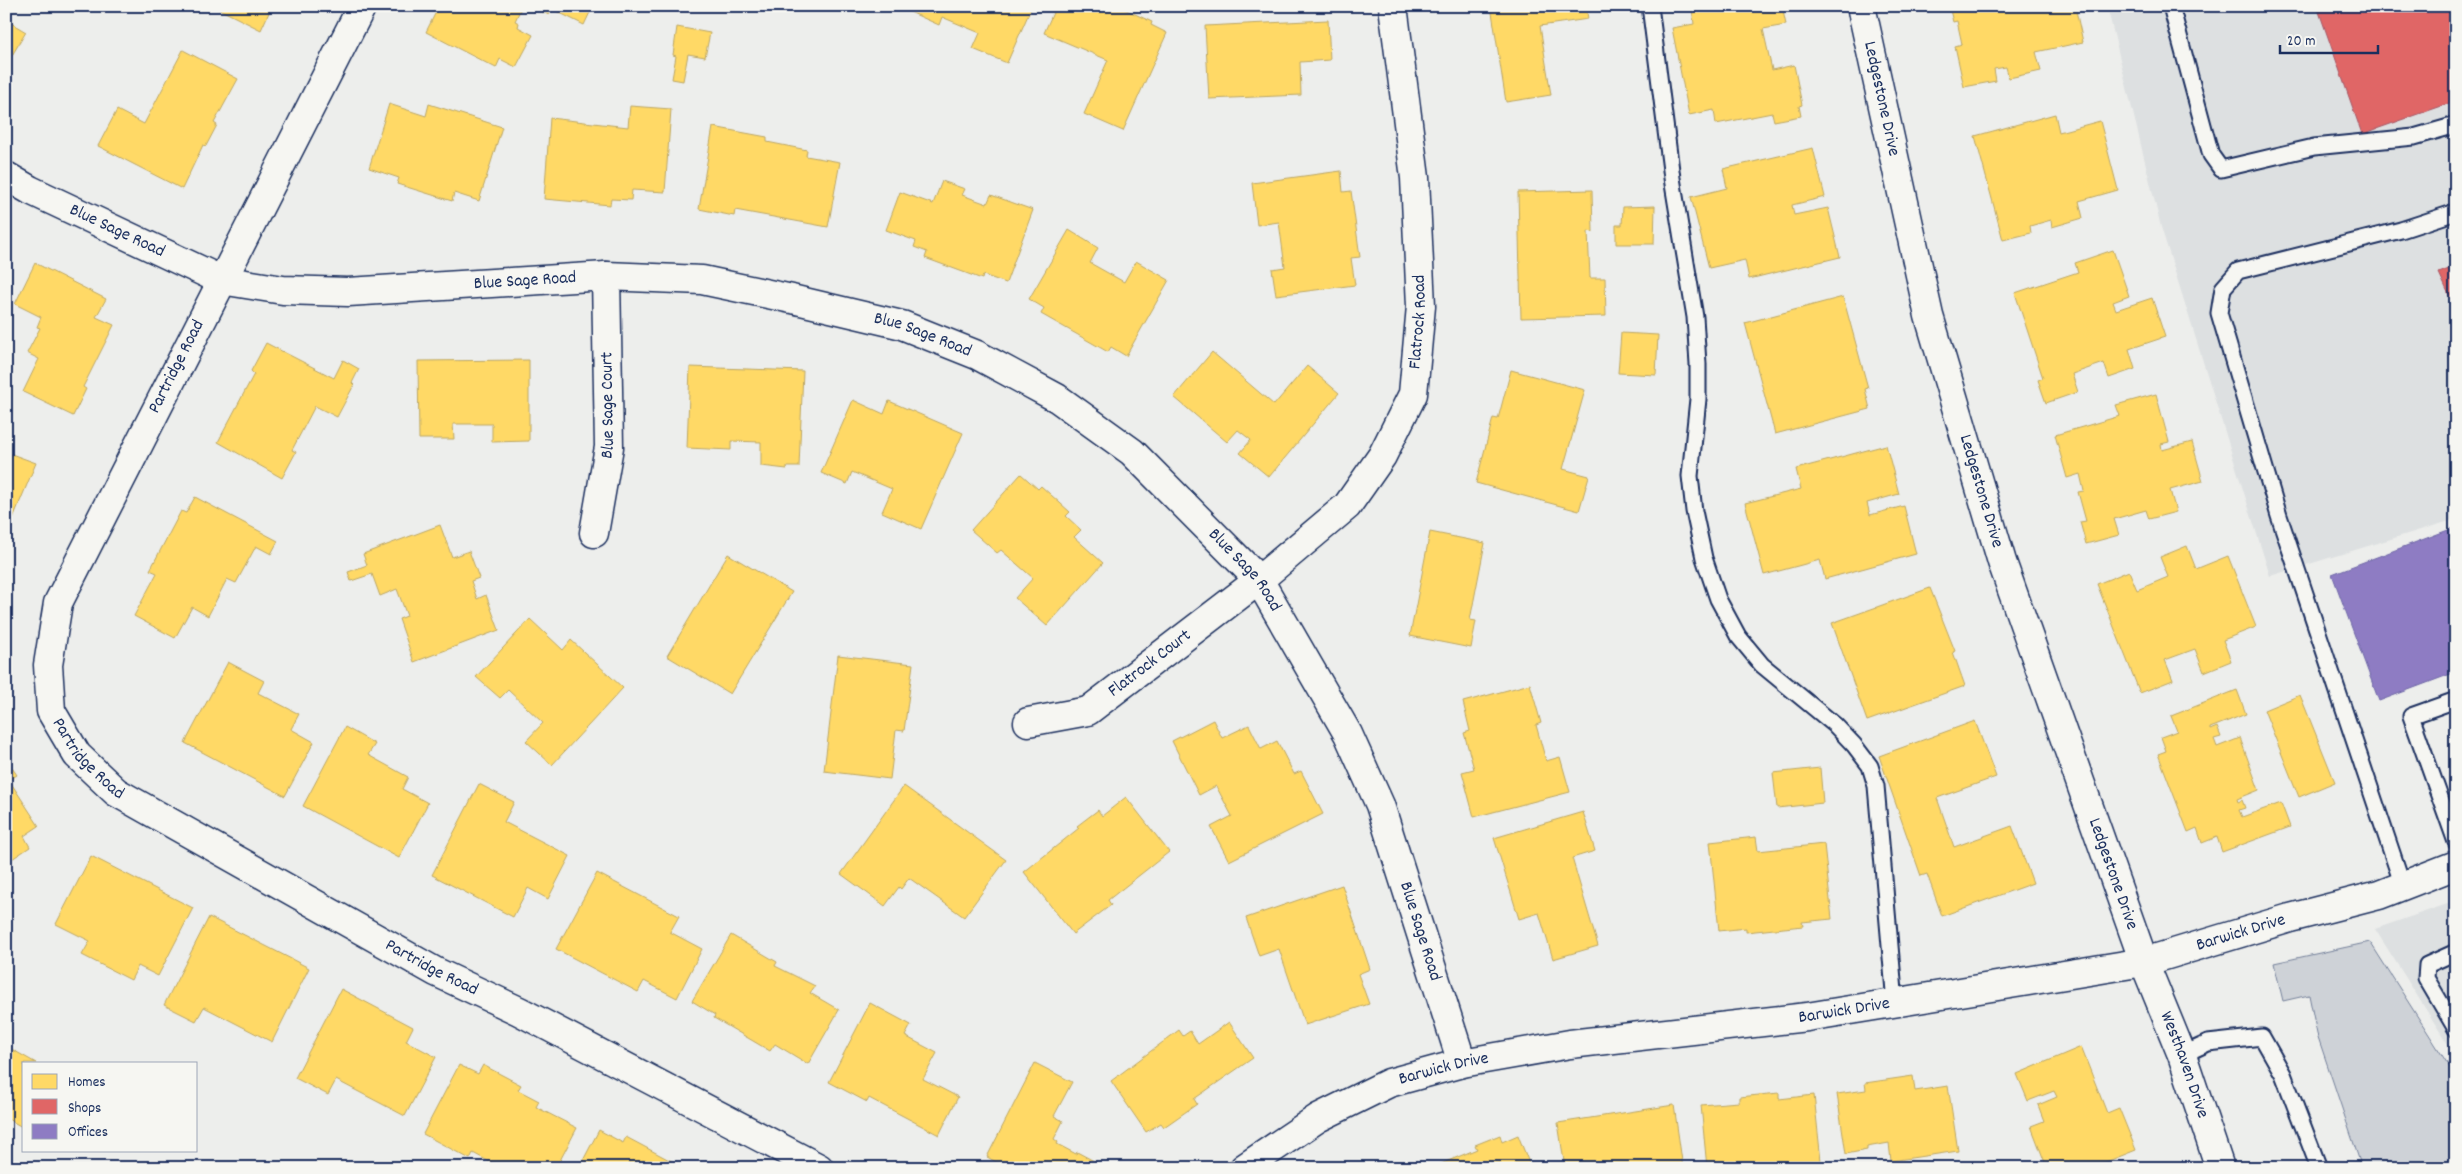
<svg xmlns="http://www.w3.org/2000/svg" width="2462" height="1174" font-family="Dekko,sans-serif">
	<rect width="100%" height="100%" fill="#edeeec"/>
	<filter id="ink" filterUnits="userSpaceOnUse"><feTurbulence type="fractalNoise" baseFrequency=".02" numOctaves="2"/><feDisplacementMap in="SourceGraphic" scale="10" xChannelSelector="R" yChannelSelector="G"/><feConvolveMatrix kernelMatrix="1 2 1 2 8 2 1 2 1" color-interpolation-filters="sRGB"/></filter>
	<g filter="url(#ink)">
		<path fill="#dde0e1" d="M 2107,6 L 2456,6 L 2456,519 L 2270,576 L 2161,227 Z
			M 2456,901 L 2456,1057 L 2375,929 Z"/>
		<path fill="#ced2d7" stroke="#74809a" d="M 2370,942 L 2456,1077 L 2456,1168 L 2362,1168 L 2317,1034 L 2309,995 L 2283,1001 L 2274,963 Z"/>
		<path fill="#ffd966" stroke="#bba664" d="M 213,6 L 272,6 L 261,30 Z
			M 439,6 L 522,6 L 515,21 L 519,23 L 518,27 L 533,35 L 516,67 L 500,59 L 496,68 L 426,32 Z
			M 530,6 L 593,6 L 584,25 L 552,9 L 549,15 Z
			M 902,6 L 1032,6 L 1007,63 L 973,49 L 980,33 L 942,17 L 939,25 L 901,8 Z
			M 1056,6 L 1118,6 L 1152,22 L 1151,25 L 1167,33 L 1123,131 L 1084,114 L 1108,60 L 1044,33 Z
			M 1491,6 L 1586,6 L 1588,19 L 1540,26 L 1551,95 L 1506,102 Z
			M 1704,6 L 1782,6 L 1786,25 L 1763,29 L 1772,70 L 1794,65 L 1802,105 L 1799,106 L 1801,116 L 1774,121 L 1772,113 L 1716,124 L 1714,110 L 1689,115 L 1672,28 L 1694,24 L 1692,9 Z
			M 1949,6 L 2075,6 L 2083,42 L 2036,52 L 2041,71 L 2009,78 L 2006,67 L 1994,69 L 1996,81 L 1964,87 L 1955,46 L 1962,44 L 1957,21 L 1953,22 Z
			M 6,20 L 26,32 L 11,57 L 6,54 Z
			M 1328,20 L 1330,60 L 1300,62 L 1301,95 L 1209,99 L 1205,26 Z
			M 677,27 L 710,33 L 705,57 L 688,54 L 683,81 L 672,79 L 676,56 L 673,55 Z
			M 183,50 L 238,79 L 214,123 L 217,125 L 206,146 L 203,145 L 182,189 L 98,146 L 117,110 L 144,124 Z
			M 389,104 L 426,116 L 429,104 L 502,127 L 479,201 L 454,193 L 452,201 L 397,184 L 399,178 L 369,168 Z
			M 630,106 L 671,109 L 665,192 L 632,190 L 631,200 L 611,199 L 610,205 L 544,199 L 550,118 L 628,127 Z
			M 2055,114 L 2059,132 L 2100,121 L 2118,190 L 2079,201 L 2083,218 L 2052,227 L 2051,220 L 2030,226 L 2031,233 L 2003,240 L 1975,136 Z
			M 713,127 L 767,137 L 767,142 L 807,150 L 806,156 L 840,162 L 828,227 L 735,210 L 734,216 L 699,209 Z
			M 1813,148 L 1825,197 L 1792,205 L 1794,215 L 1828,208 L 1840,257 L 1749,279 L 1745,260 L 1709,268 L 1691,197 L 1727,188 L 1723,169 Z
			M 1341,171 L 1343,192 L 1351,191 L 1360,257 L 1351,258 L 1355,285 L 1276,295 L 1272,269 L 1285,267 L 1279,222 L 1257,225 L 1252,183 Z
			M 942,181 L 965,189 L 962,195 L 987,204 L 991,195 L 1033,210 L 1006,283 L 983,275 L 982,279 L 925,258 L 927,252 L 914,247 L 916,241 L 886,230 L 900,192 L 933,204 Z
			M 1592,190 L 1593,232 L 1588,231 L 1590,278 L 1605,278 L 1606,316 L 1521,318 L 1518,192 Z
			M 1655,206 L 1654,244 L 1616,244 L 1616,225 L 1622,225 L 1623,207 Z
			M 1069,230 L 1098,248 L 1090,263 L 1124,282 L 1136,261 L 1169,280 L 1126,356 L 1111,347 L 1108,352 L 1041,314 L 1044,308 L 1029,299 Z
			M 2113,250 L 2129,296 L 2113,302 L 2116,310 L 2152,298 L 2165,337 L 2129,349 L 2135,369 L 2109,378 L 2104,363 L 2072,374 L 2078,392 L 2046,403 L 2038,380 L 2043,378 L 2015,293 L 2078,272 L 2075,263 Z
			M 35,263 L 106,299 L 96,317 L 114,325 L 83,387 L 86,389 L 73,416 L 23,392 L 39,359 L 27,353 L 40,328 L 37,327 L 41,317 L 15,304 Z
			M 1843,297 L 1868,388 L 1865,389 L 1870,409 L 1775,434 L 1745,323 Z
			M 1621,333 L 1658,335 L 1656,375 L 1618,373 Z
			M 266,343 L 334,378 L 343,360 L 359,369 L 352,383 L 354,385 L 337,417 L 315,406 L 292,450 L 296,452 L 282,478 L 218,442 L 254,374 L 251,371 Z
			M 1212,352 L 1274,405 L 1307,366 L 1339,393 L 1269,477 L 1240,453 L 1251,440 L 1238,430 L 1227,442 L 1174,397 Z
			M 529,360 L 529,441 L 492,442 L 492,424 L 453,424 L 454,439 L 419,439 L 418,361 Z
			M 690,367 L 803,371 L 799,467 L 787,467 L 787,469 L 761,466 L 761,442 L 731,441 L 731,450 L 687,448 Z
			M 1511,370 L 1585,390 L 1563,469 L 1589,476 L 1579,511 L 1476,483 L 1493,418 L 1498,419 Z
			M 2156,394 L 2169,442 L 2161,444 L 2162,450 L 2192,442 L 2203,481 L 2170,490 L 2176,512 L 2149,519 L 2146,510 L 2114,519 L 2119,535 L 2086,544 L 2080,522 L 2086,521 L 2078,492 L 2084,491 L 2080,474 L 2067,478 L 2055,435 L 2120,416 L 2116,405 Z
			M 853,400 L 884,414 L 889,401 L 963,433 L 921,529 L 882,512 L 892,489 L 852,472 L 847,484 L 821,473 Z
			M 1886,445 L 1899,494 L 1867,503 L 1870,515 L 1904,506 L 1916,554 L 1825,579 L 1820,560 L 1764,575 L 1745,503 L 1801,489 L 1796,469 Z
			M 6,452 L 36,463 L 6,535 Z
			M 1021,474 L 1038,489 L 1041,486 L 1070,512 L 1066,516 L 1081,530 L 1074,537 L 1103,563 L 1047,626 L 1015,598 L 1033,578 L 1001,550 L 997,553 L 971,530 Z
			M 195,497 L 278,541 L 271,554 L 256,546 L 236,583 L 227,579 L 208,616 L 192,607 L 175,638 L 134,616 L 157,573 L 150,570 L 181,511 L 186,513 Z
			M 440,525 L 452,557 L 469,551 L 479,578 L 471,581 L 477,599 L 486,595 L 499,630 L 414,662 L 399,619 L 407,616 L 397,589 L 380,596 L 372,574 L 351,581 L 348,572 L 367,565 L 363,554 Z
			M 1430,532 L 1485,543 L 1470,620 L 1476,621 L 1471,648 L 1410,636 Z
			M 2187,546 L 2196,569 L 2228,556 L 2256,627 L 2223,640 L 2231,661 L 2204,672 L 2195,649 L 2165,660 L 2173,680 L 2140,693 L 2097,584 L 2129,571 L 2137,590 L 2168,577 L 2160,557 Z
			M 728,554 L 792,592 L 730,694 L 667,656 Z
			M 1930,588 L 1955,651 L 1953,652 L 1965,686 L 1867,721 L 1832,623 Z
			M 530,619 L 563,650 L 571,640 L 623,688 L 552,765 L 526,741 L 543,723 L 508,690 L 500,698 L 476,677 Z
			M 838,655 L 913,664 L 904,731 L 896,730 L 890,779 L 824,771 Z
			M 228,662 L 264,681 L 258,693 L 299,714 L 291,729 L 314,742 L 285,796 L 185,743 Z
			M 1530,684 L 1541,723 L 1536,725 L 1546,761 L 1560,757 L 1570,792 L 1474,817 L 1462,772 L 1474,769 L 1464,733 L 1470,731 L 1463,702 Z
			M 2237,690 L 2246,714 L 2210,728 L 2210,730 L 2217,727 L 2221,737 L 2214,739 L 2217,747 L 2240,738 L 2259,790 L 2237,799 L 2238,802 L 2242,800 L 2245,808 L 2239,810 L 2242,817 L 2281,803 L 2290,827 L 2222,852 L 2217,837 L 2202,843 L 2197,828 L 2188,832 L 2158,754 L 2166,751 L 2161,737 L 2177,731 L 2171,716 Z
			M 2300,695 L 2335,782 L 2299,797 L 2264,710 Z
			M 1213,720 L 1222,738 L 1249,725 L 1261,749 L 1277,741 L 1294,774 L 1301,771 L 1323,814 L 1229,861 L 1211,827 L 1232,816 L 1216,786 L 1199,795 L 1172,741 Z
			M 1975,721 L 1996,777 L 1937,798 L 1954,847 L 2012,826 L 2033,883 L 1942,916 L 1927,874 L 1921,876 L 1879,756 Z
			M 345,727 L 375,744 L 368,755 L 408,777 L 402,789 L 428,803 L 399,858 L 303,806 Z
			M 6,759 L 17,775 L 9,780 L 39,826 L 24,836 L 30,847 L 6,863 Z
			M 1820,768 L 1823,803 L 1777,808 L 1773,773 Z
			M 479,784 L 514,802 L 504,822 L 570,856 L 548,899 L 528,888 L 513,917 L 432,875 Z
			M 904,786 L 1006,860 L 964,917 L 909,878 L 901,889 L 899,887 L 885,906 L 841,874 Z
			M 1126,797 L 1169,852 L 1108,900 L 1111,905 L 1073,934 L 1024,872 L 1079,828 L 1077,826 L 1098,810 L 1102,816 Z
			M 1583,812 L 1595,851 L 1572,858 L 1598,946 L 1553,959 L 1539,913 L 1519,919 L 1494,838 Z
			M 1756,837 L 1758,851 L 1824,844 L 1832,919 L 1802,922 L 1803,926 L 1746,932 L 1746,928 L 1719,931 L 1710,842 Z
			M 91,856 L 193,908 L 158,976 L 138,966 L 131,980 L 82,955 L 90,941 L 56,924 Z
			M 597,873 L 679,916 L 670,932 L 702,949 L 677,998 L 644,981 L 638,992 L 556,949 Z
			M 1342,885 L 1370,969 L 1358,974 L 1369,1004 L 1305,1025 L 1279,949 L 1259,956 L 1246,918 Z
			M 209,917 L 309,968 L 272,1042 L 204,1007 L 196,1021 L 164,1005 Z
			M 731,935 L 777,962 L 775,966 L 815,986 L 810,993 L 839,1010 L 808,1064 L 775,1044 L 770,1051 L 714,1018 L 715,1015 L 692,1001 Z
			M 341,989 L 413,1027 L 406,1041 L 436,1057 L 405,1116 L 336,1080 L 328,1095 L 295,1078 Z
			M 870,1003 L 911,1025 L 905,1036 L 937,1053 L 923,1079 L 958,1097 L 939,1135 L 869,1098 L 867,1102 L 829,1082 Z
			M 1229,1022 L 1253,1058 L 1194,1099 L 1197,1104 L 1164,1127 L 1161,1123 L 1146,1132 L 1111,1081 L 1179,1030 L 1183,1036 L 1190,1031 L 1198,1044 Z
			M 6,1046 L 36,1063 L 24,1063 L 24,1128 L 6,1118 Z
			M 2081,1047 L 2107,1113 L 2119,1108 L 2136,1150 L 2091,1168 L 2047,1168 L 2031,1126 L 2044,1121 L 2038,1105 L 2057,1097 L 2054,1091 L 2028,1101 L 2017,1074 Z
			M 1035,1063 L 1072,1082 L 1054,1116 L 1063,1121 L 1054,1139 L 1058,1142 L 1057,1144 L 1076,1154 L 1077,1152 L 1107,1168 L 1007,1168 L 987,1157 Z
			M 459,1065 L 478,1074 L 483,1065 L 521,1085 L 518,1090 L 539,1101 L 536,1107 L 577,1128 L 556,1168 L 531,1168 L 521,1162 L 518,1168 L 501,1168 L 473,1153 L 470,1159 L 423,1134 Z
			M 1913,1076 L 1915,1091 L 1948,1086 L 1958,1151 L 1891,1161 L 1889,1143 L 1867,1147 L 1867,1150 L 1846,1154 L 1837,1094 L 1866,1090 L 1865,1083 Z
			M 1779,1093 L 1779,1099 L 1814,1095 L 1821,1161 L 1754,1168 L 1707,1168 L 1701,1105 L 1739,1102 L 1739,1097 Z
			M 1674,1105 L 1683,1168 L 1565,1168 L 1558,1123 Z
			M 599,1130 L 623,1143 L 626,1137 L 675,1163 L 672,1168 L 579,1168 Z
			M 1500,1135 L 1502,1142 L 1518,1135 L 1531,1168 L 1431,1168 L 1477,1149 L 1475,1145 Z"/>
		<path fill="#e06666" stroke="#a55664" d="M 2317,6 L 2456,6 L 2456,101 L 2362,134 Z
			M 2456,266 L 2456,310 L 2439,273 Z"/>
		<path fill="#8e7cc3" stroke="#6c65a5" d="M 2456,527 L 2456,672 L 2379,701 L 2332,574 Z"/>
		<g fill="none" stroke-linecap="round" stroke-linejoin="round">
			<defs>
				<path id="lane" d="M 1650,6 L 1672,178 L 1695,317 L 1698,364 L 1698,399 L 1690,476 L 1694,511 L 1704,558 L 1718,599 L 1738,636 L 1762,665 L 1835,725 L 1854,745 L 1870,766 L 1876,786 L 1895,1003
					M 2171,6 L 2211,155 L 2221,169 L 2314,147 L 2414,137 L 2456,125
					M 2456,700 L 2411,716 L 2456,842
					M 2403,886 L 2279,516 L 2219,313 L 2223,288 L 2238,271 L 2401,230 L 2456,212
					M 2456,952 L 2427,965 L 2426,978 L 2456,1029
					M 2182,1055 L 2208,1043 L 2262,1037 L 2283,1074 L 2319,1168"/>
				<g id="street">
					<path id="s1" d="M 362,6 L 58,603 L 48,665 L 51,711 L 77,755 L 116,792 L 436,972 L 519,1011 L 819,1168"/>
					<path id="s2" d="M 1861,6 L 1929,316 L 2002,562 L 2144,962 L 2182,1055 L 2220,1168"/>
					<path id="s3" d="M 6,176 L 30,190 L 221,280 L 283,290 L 348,292 L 606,276 L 702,280 L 792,299 L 902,325 L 977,355 L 1057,398 L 1132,452 L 1259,580 L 1348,734 L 1380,805 L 1462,1063"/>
					<path id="s4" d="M 594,533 L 609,447 L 606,276"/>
					<path id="s5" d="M 1028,722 L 1088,711 L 1259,580 L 1347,506 L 1382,456 L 1413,394 L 1421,306 L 1415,178 L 1393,6"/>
					<path id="s6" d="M 1244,1168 L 1318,1118 L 1389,1083 L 1462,1063 L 1570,1044 L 1807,1017 L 2144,962 L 2290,918 L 2379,895 L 2456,865"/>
				</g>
			</defs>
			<use href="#lane" stroke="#1b2f5e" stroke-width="19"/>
			<use href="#street" stroke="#1b2f5e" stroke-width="31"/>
			<use href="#lane" stroke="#f6f6f2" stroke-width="15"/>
			<use href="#street" stroke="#f6f6f2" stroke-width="28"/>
		</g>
	</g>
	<g text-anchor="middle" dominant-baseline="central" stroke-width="5" stroke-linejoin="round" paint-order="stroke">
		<g font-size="18" fill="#1b2f5e" stroke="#f6f6f2">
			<text stroke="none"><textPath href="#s2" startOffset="95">Ledgestone Drive</textPath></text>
			<text stroke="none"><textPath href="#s3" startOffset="124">Blue Sage Road</textPath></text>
			<text stroke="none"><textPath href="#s3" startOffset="544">Blue Sage Road</textPath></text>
			<text stroke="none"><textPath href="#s5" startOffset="594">Flatrock Road</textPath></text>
			<text stroke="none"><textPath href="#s3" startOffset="949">Blue Sage Road</textPath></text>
			<text transform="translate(177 367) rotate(-63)">Partridge Road</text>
			<text stroke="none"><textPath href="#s4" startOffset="129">Blue Sage Court</textPath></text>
			<text stroke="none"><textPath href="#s2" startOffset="500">Ledgestone Drive</textPath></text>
			<text stroke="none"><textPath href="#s3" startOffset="1354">Blue Sage Road</textPath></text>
			<text stroke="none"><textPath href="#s5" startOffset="139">Flatrock Court</textPath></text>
			<text stroke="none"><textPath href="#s1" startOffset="840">Partridge Road</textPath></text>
			<text stroke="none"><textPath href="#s2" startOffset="905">Ledgestone Drive</textPath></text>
			<text stroke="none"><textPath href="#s3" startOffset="1759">Blue Sage Road</textPath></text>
			<text stroke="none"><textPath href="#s6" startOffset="1035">Barwick Drive</textPath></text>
			<text stroke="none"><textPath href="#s1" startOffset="1245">Partridge Road</textPath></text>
			<text stroke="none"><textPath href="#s6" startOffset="630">Barwick Drive</textPath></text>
			<text stroke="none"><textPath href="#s2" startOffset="1109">Westhaven Drive</textPath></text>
			<text stroke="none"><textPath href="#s6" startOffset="225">Barwick Drive</textPath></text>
		</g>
	</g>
	<rect width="2462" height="1174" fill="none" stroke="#f6f6f2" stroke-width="25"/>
	<rect x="12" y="12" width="2437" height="1149" fill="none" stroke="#1b2f5e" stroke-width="2" filter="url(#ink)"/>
	<rect x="22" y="1062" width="175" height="90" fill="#f6f6f2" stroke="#9ea6b7"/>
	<rect x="32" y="1074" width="25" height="15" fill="#ffd966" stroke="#9ea6b7"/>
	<text x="68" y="1086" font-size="15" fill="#1b2f5e">Homes</text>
	<rect x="32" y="1099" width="25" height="15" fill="#e06666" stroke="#9ea6b7"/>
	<text x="68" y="1112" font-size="15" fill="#1b2f5e">Shops</text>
	<rect x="32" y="1124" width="25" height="15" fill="#8e7cc3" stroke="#9ea6b7"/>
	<text x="68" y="1136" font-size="15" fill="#1b2f5e">Offices</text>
	<path d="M2280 45v8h98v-8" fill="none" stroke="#1b2f5e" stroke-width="2.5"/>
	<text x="2287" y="45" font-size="15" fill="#1b2f5e" stroke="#f6f6f2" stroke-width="4" paint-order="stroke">20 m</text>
</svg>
